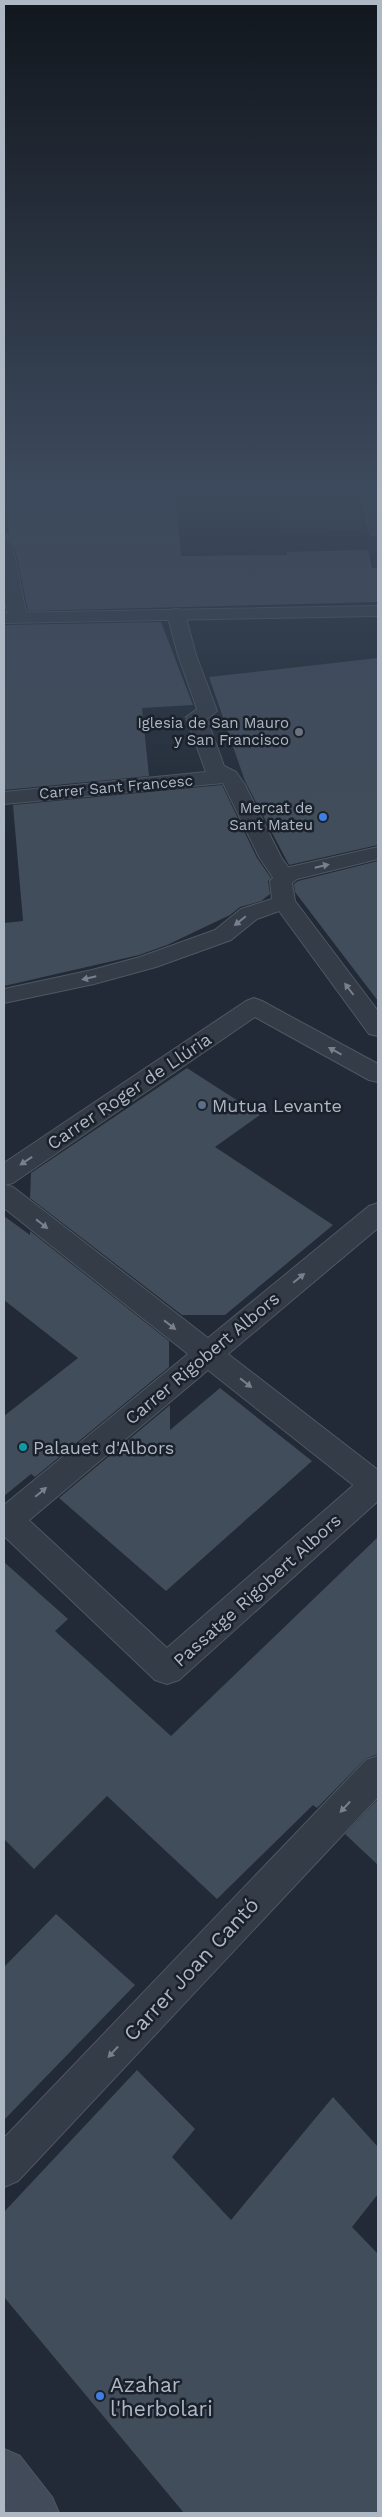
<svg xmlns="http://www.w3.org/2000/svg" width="382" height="2517" font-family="'Work Sans',sans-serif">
	<rect width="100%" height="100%" fill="#212a36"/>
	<path fill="#243738" d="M 278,498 L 355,498 L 363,530 L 282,531 Z"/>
	<path fill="#424d5b" d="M 4,491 L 175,491 L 181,556 L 287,555 L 287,552 L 368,550 L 372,568 L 378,568 L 378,602 L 28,611 L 15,548 L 10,542 L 4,541 L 4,533 L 9,533 Z
		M 161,622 L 193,705 L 142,708 L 149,776 L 4,790 L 4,625 Z
		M 378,658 L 378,845 L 289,865 L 245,781 L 209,677 Z
		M 222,785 L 257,858 L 271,878 L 268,881 L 270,894 L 261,901 L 240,907 L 230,915 L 167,945 L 139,955 L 4,986 L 4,923 L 23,921 L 13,805 Z
		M 378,861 L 378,1001 L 295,892 L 294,884 L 298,881 Z
		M 187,1068 L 260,1115 L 215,1147 L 333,1225 L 225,1315 L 182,1315 L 30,1198 L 31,1173 Z
		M 4,1216 L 30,1235 L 30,1231 L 169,1341 L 169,1367 L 35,1477 L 31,1474 L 4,1496 L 4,1416 L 78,1358 L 4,1300 Z
		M 220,1388 L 312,1461 L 166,1591 L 59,1498 L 170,1405 L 170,1430 Z
		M 378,1537 L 378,1754 L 365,1759 L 317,1808 L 313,1805 L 217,1899 L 107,1796 L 34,1869 L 4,1839 L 4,1562 L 68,1619 L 55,1631 L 171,1736 Z
		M 378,1799 L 378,1865 L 345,1834 Z
		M 56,1914 L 135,1985 L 4,2120 L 4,1967 Z
		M 137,2070 L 195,2129 L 172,2157 L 231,2220 L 333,2097 L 378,2147 L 378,2194 L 352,2227 L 378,2254 L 378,2513 L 184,2513 L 4,2297 L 4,2212 Z"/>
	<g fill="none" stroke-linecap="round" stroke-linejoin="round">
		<defs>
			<path id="pedestrian" d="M 176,609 L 182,610 L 185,614 L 196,655 L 217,711 L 207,719 L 224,766 L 236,772 L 245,785 L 281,857 L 295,877 L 292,882 L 284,884 L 276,882 L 259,857 L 223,783 L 4,804 L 4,792 L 206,772 L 186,717 L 197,709 L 178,655 L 167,614 L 170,610 Z
				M 375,1472 L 378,1473 L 378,1501 L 179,1680 L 167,1684 L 155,1680 L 4,1536 L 4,1508 L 8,1507 L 19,1511 L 167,1648 L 364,1476 Z"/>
			<path id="minor" d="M 360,491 L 376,491 L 378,536 L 372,535 L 370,531 Z
				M 4,543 L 10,544 L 13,548 L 27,617 L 24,621 L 12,621 C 0,604 3,562 4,543 Z
				M 378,847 L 378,859 L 297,879 L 292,883 L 295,901 L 378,1011 L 378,1036 L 369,1034 L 279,911 L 257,919 L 231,940 L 156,967 L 94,984 L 4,1003 L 4,989 L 92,970 L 140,957 L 215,930 L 241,909 L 272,899 L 270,881 L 281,869 Z
				M 254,998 L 262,1001 L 378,1064 L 378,1082 L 369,1080 L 255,1017 L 13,1183 L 5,1185 L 13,1187 L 208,1338 L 369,1206 L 378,1203 L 378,1228 L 228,1354 L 378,1470 L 378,1500 L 367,1496 L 208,1370 L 15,1532 L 4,1536 L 4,1505 L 188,1354 L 4,1208 L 4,1163 L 246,1001 Z
				M 378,1756 L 378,1797 L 18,2181 L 4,2187 L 4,2138 L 366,1760 Z"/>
			<path id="tertiary" d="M 378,606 L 378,616 L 4,623 L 4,613 Z"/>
			<path id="secondary" d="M 4,2449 L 20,2456 L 52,2497 L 59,2513 L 7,2513 L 4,2508 Z"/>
		</defs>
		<use href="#pedestrian" stroke="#4f5762" stroke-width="2"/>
		<use href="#minor" stroke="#4f5762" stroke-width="2"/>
		<use href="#tertiary" stroke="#4f5762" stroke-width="2"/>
		<use href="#secondary" stroke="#4f5762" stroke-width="2"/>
		<use href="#pedestrian" fill="#343c47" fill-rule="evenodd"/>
		<use href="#minor" fill="#343c47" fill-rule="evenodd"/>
		<use href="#tertiary" fill="#343c47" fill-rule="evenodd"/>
		<use href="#secondary" fill="#424b5a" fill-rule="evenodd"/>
	</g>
	<defs><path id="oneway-solid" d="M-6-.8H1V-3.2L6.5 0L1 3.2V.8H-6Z" transform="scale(1.25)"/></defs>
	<g fill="#77808c">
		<use href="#oneway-solid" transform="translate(322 866) rotate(-13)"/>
		<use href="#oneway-solid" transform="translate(240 921) rotate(141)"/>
		<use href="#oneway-solid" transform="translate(89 978) rotate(167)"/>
		<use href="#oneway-solid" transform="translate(349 989) rotate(-127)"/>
		<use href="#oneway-solid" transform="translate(335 1051) rotate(-151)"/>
		<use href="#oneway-solid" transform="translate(26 1161) rotate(146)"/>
		<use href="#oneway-solid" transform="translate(42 1224) rotate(38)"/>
		<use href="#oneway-solid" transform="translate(299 1278) rotate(-39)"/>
		<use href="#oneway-solid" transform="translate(170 1325) rotate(38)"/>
		<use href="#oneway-solid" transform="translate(246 1383) rotate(38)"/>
		<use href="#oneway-solid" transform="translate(41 1492) rotate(-40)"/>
		<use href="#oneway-solid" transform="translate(345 1807) rotate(133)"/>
		<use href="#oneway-solid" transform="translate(113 2052) rotate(133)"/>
	</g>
	<linearGradient id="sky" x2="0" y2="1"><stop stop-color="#12171e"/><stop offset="0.58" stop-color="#3d4a5d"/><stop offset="1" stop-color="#3d4a5d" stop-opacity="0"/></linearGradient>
	<rect width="382" height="843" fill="url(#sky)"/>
	<circle fill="#6b7280" stroke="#1a212b" stroke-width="2" cx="299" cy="732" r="5"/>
	<g fill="#3f7fe0" stroke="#1a212b" stroke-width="2">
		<circle cx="323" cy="817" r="5"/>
		<circle cx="100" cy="2396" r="5"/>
	</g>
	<circle fill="#5c6f8a" stroke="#1a212b" stroke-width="2" cx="202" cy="1105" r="5"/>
	<circle fill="#0f9aa8" stroke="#1a212b" stroke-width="2" cx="23" cy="1447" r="5"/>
	<g text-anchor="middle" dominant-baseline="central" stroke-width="5" stroke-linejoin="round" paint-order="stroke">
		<g font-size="15" fill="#aeb7c4" stroke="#1a212b" text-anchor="end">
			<text x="289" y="723">Iglesia de San Mauro<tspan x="289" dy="17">y San Francisco</tspan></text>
			<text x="313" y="808">Mercat de<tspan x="313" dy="17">Sant Mateu</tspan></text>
		</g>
		<g font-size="15" fill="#aeb7c4" stroke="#1a212b">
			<text transform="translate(116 787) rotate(-5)">Carrer Sant Francesc</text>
		</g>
		<g font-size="18" fill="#aeb7c4" stroke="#1a212b">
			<text transform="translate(129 1091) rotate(-34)">Carrer Roger de Llúria</text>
			<text transform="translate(202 1358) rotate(-40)">Carrer Rigobert Albors</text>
			<text transform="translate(257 1590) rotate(-42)">Passatge Rigobert Albors</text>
		</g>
		<g font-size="18" fill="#aeb7c4" stroke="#1a212b" text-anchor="start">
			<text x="212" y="1105">Mutua Levante</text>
			<text x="33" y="1447">Palauet d'Albors</text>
		</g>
		<g font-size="21" fill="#aeb7c4" stroke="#1a212b">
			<text transform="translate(191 1969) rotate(-47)">Carrer Joan Cantó</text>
		</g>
		<g font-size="21" fill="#aeb7c4" stroke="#1a212b" text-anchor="start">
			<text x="110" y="2384">Azahar<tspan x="110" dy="24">l'herbolari</tspan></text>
		</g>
	</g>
	<rect width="382" height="2517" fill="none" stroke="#aeb7c4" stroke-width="10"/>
</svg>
